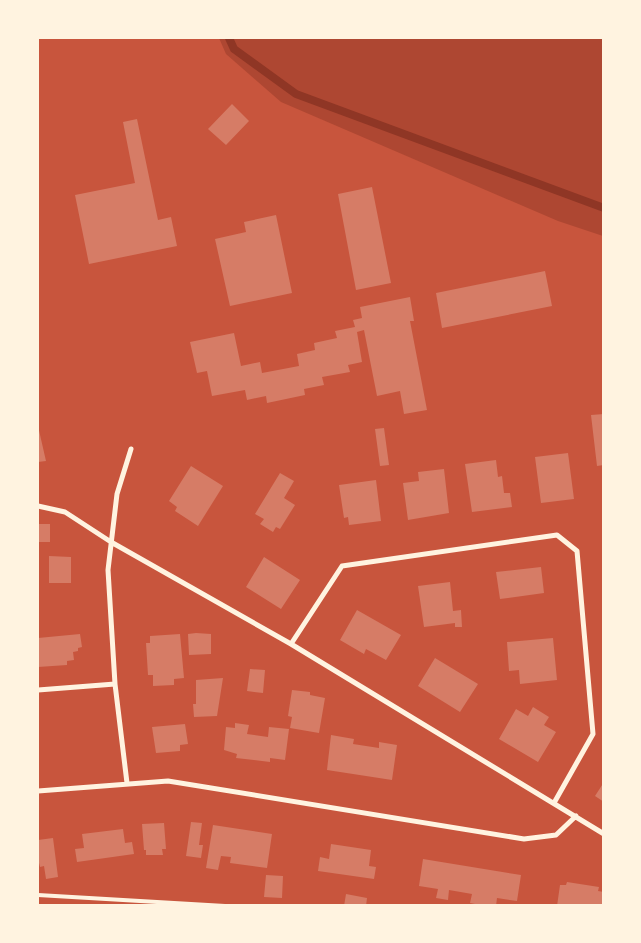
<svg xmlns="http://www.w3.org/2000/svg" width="641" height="943" font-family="Arial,sans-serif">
	<rect width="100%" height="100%" fill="#c8553d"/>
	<path fill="#ae4732" d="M 219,38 L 603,38 L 603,236 L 558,221 L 281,102 L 226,54 Z"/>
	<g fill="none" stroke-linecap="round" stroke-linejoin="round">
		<path stroke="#8f3625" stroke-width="8" d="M 229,38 L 234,49 L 296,94 L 604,208"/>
	</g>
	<path fill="#d67c66" d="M 232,104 L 249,121 L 226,145 L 208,129 Z
		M 137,119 L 158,220 L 171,217 L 177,246 L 89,264 L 75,195 L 135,183 L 123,122 Z
		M 372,187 L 391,283 L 356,290 L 338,194 Z
		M 276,215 L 292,293 L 230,306 L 215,239 L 246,232 L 244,222 Z
		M 545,271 L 552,306 L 442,328 L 436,293 Z
		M 410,297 L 414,321 L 410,321 L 427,410 L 404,414 L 400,391 L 377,396 L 364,330 L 357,332 L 362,362 L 348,365 L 350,372 L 322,377 L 324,385 L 304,389 L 305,395 L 267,403 L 266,396 L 247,400 L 245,390 L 212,396 L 207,371 L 197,373 L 190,342 L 234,333 L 241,366 L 260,362 L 262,373 L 299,366 L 297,354 L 315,350 L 314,343 L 337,338 L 335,331 L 355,327 L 353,320 L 362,318 L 360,307 Z
		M 604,414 L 604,465 L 597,466 L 591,415 Z
		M 38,426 L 46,461 L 38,462 Z
		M 384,428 L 389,465 L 380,466 L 375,429 Z
		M 568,453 L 574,499 L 541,503 L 535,457 Z
		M 496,460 L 498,477 L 502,476 L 504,493 L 510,493 L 512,507 L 472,512 L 465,464 Z
		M 191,466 L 223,486 L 198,526 L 175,511 L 177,507 L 169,501 Z
		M 444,469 L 449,513 L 408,520 L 403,483 L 419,481 L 418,472 Z
		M 280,473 L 294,481 L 284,498 L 295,505 L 280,529 L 276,527 L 273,532 L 260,524 L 264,519 L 255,514 Z
		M 376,480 L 381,521 L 349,525 L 348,517 L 344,518 L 339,485 Z
		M 38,524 L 50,524 L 50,542 L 38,542 Z
		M 49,556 L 71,557 L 71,583 L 49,583 Z
		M 264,557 L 300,580 L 281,609 L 246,587 Z
		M 541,567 L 544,593 L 500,599 L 496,572 Z
		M 450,582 L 453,611 L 461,610 L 462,627 L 455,627 L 455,623 L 424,627 L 418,586 Z
		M 357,610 L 401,635 L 386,660 L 366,649 L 364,654 L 340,640 Z
		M 196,633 L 211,634 L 211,654 L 189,655 L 188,634 Z
		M 80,634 L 82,647 L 78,648 L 78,651 L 73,652 L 74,660 L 67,661 L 67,665 L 38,667 L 38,638 Z
		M 180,634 L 184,678 L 174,679 L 174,685 L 153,686 L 153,675 L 148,675 L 146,643 L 150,643 L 150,636 Z
		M 553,638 L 557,680 L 520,684 L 519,670 L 509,671 L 507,642 Z
		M 435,658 L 478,684 L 460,712 L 418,686 Z
		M 250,669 L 265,670 L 263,693 L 247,691 Z
		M 223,678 L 217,716 L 194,717 L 193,704 L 196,704 L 196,680 Z
		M 292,690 L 310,692 L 310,695 L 325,698 L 319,733 L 290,728 L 292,717 L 288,716 Z
		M 533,707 L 549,717 L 544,725 L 556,732 L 538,762 L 499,739 L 516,709 L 528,716 Z
		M 235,723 L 249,725 L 247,734 L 268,737 L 269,727 L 289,729 L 285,760 L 270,758 L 270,762 L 236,758 L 237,754 L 224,750 L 226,727 L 235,728 Z
		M 185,724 L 188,744 L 180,745 L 180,751 L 156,753 L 152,727 Z
		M 331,735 L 354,739 L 353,744 L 379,748 L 379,742 L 397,745 L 392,780 L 327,770 Z
		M 604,782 L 604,802 L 595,796 Z
		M 191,822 L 202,823 L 199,845 L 203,845 L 201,858 L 186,856 Z
		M 164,823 L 166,849 L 162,849 L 163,855 L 146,855 L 146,850 L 144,850 L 142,824 Z
		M 213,825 L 272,834 L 267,868 L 230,863 L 231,857 L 221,856 L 218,870 L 206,868 Z
		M 123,829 L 125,843 L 132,842 L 134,854 L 77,862 L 75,849 L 84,848 L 82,834 Z
		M 53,838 L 58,877 L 46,879 L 44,866 L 40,867 L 38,859 L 38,840 Z
		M 331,844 L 371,850 L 369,866 L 376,867 L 374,879 L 318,871 L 320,857 L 329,859 Z
		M 423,859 L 521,875 L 517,901 L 497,898 L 496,906 L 485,906 L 470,903 L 472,894 L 449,890 L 448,900 L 436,898 L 438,889 L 419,886 Z
		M 266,875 L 283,876 L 282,898 L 264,897 Z
		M 567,882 L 599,887 L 598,891 L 604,892 L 602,906 L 557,906 L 560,885 L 566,885 Z
		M 346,894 L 367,898 L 366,906 L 344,906 Z"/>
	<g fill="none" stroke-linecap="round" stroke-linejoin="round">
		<path stroke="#fff3e0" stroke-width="4" d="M 38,895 L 225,906"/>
		<path stroke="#fff3e0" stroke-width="5" d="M 38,506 L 65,512 L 111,542 L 291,644 L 604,834
			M 291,644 L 342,566 L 557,535 L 577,551 L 593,734 L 554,803
			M 38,690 L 115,684
			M 127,783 L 115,684 L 108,570 L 117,494 L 131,449
			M 38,791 L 168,781 L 524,839 L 556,835 L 576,816"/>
	</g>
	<rect width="641" height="943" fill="none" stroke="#fff3e0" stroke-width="78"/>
</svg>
